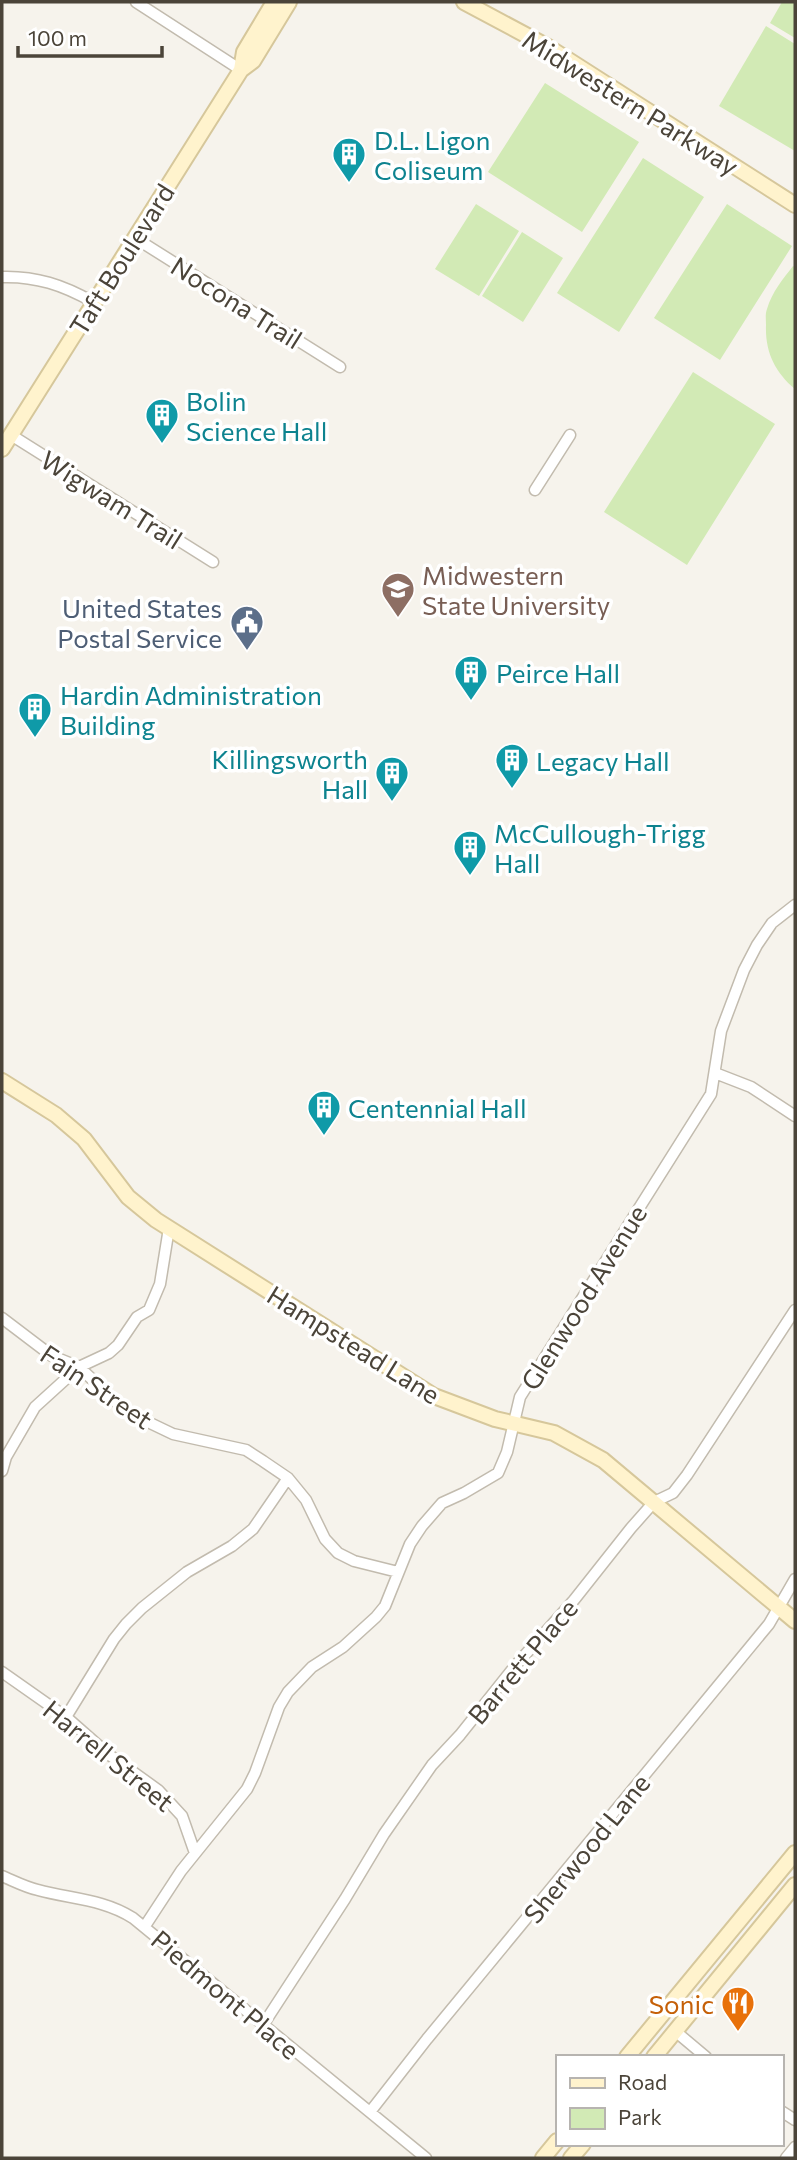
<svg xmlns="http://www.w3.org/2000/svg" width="797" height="2160" font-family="Commissioner,sans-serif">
	<rect width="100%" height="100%" fill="#f6f3ec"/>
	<path fill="#d2eab5" d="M 782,2 L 795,2 L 795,38 L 770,23 Z
		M 766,26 L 795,44 L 795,151 L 719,106 Z
		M 545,83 L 639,142 L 582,232 L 488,172 Z
		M 643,158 L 704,197 L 619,332 L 557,293 Z
		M 476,204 L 519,231 L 479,296 L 435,269 Z
		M 727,204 L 792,246 L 720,360 L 654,318 Z
		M 522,232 L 563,258 L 523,322 L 482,296 Z
		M 793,266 L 795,267 L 795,389 C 775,372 765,352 766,325 C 766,320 765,314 767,309 C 772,292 783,279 793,266 Z
		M 693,372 L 775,424 L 687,565 L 604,512 Z"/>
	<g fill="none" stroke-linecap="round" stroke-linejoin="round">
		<defs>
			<path id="street" d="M 136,2 L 241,70
				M 135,238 L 340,367
				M 2,277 C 36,276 63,285 93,302
				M 11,435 L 213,562
				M 535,490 L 570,435
				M 715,1073 L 751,1087 L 795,1116
				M 2,1318 L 52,1356 L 79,1367 L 127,1412 L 173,1434 L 246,1450 L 263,1461 L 288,1478 L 306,1500 L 325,1539 L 338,1553 L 354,1561 L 398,1572
				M 2,1471 L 6,1457 L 35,1407 L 79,1367 L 109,1353 L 118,1345 L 137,1317 L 149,1310 L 160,1284 L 169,1228
				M 2,1672 L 66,1717 L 108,1754 L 158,1790 L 182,1816 L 195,1853
				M 66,1717 L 114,1639 L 126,1624 L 142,1608 L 187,1572 L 232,1546 L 253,1529 L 288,1478
				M 2,1876 C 14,1881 25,1887 38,1890 C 71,1899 103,1899 133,1918 L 426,2158
				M 145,1926 L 181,1871 L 247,1789 L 255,1773 L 279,1707 L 288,1692 L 312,1667 L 343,1647 L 376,1617 L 385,1606 L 410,1544 L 422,1526 L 442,1503 L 464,1493 L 498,1473 L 507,1452 L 520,1397 L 711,1094 L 721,1031 L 744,970 L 757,945 L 772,923 L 795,905
				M 263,2025 L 345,1899 L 384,1834 L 432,1765 L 460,1735 L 515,1666 L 574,1600 L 631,1528 L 654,1502 L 673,1493 L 687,1475 L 795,1310
				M 675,2031 L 706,2057
				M 781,2111 L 795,2120
				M 370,2112 L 427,2039 L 769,1624 L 795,1579
				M 786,2158 L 795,2147"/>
			<path id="secondary" d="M 464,2 L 548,47 L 795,205
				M 241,70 L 244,52 L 274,2
				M 2,449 L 241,70 L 253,61 L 289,2
				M 2,1081 L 56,1115 L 84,1139 L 128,1197 L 156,1220 L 434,1396 L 495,1419 L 554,1433 L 603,1460 L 795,1621
				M 627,2057 L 795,1853
				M 654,2057 L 795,1885
				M 543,2158 L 557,2141
				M 571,2158 L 583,2144"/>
		</defs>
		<use href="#street" stroke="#c2bbae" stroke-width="13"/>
		<use href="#secondary" stroke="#d6c79b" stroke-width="18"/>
		<use href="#street" stroke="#fff" stroke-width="10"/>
		<use href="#secondary" stroke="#fff3cd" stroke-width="14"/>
	</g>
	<defs>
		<symbol id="building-pin" viewBox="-11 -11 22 30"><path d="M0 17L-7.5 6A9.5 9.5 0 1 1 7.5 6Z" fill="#0f9aa8" stroke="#fff"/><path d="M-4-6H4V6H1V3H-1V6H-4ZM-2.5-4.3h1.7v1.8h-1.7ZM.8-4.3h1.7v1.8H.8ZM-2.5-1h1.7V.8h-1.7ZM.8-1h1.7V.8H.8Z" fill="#fff"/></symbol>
		<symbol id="university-pin" viewBox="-11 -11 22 30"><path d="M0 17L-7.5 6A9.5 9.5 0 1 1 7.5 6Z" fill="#8d6e63" stroke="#fff"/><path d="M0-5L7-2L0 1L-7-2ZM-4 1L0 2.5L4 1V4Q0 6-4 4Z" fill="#fff"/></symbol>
		<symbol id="civic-pin" viewBox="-11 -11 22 30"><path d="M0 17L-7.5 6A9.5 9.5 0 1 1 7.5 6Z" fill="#5c6f8a" stroke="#fff"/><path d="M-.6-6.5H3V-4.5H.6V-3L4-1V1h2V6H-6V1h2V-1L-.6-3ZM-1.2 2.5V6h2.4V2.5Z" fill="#fff"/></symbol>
		<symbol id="restaurant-pin" viewBox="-11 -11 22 30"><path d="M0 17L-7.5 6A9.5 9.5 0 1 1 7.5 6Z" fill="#e8710a" stroke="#fff"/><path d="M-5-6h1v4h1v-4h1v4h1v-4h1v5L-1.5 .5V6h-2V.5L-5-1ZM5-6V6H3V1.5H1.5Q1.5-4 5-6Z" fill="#fff"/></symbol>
	</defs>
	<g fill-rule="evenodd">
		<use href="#building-pin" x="330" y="135" width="38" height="52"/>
		<use href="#building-pin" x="143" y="396" width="38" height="52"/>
		<use href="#university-pin" x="379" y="570" width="38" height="52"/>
		<use href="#civic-pin" x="228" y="603" width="38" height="52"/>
		<use href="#building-pin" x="452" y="653" width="38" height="52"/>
		<use href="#building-pin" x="16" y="690" width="38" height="52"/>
		<use href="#building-pin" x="493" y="741" width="38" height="52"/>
		<use href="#building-pin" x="373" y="754" width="38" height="52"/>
		<use href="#building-pin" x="451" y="828" width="38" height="52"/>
		<use href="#building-pin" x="305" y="1088" width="38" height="52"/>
		<use href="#restaurant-pin" x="719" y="1984" width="38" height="52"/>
	</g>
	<g text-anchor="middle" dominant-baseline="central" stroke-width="7" stroke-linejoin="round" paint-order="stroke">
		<g font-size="26" fill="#4b4439" stroke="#fff">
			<text transform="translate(631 102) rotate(32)">Midwestern Parkway</text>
			<text transform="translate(121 259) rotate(-58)">Taft Boulevard</text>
			<text transform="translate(237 302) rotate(32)">Nocona Trail</text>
			<text transform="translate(112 499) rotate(32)">Wigwam Trail</text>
			<text transform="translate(583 1297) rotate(-58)">Glenwood Avenue</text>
			<text transform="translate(354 1344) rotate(32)">Hampstead Lane</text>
			<text transform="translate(97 1386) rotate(34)">Fain Street</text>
			<text transform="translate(522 1661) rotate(-50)">Barrett Place</text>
			<text transform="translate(109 1755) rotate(39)">Harrell Street</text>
			<text transform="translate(586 1848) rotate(-51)">Sherwood Lane</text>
			<text transform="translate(226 1994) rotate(40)">Piedmont Place</text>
		</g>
		<g font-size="26" fill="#0d838f" stroke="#fff" text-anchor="start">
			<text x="374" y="139">D.L. Ligon<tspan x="374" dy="30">Coliseum</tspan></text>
			<text x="186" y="400">Bolin<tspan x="186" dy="30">Science Hall</tspan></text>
			<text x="496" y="672">Peirce Hall</text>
			<text x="60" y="694">Hardin Administration<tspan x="60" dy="30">Building</tspan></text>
			<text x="368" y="758" text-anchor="end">Killingsworth<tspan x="368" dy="30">Hall</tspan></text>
			<text x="536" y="760">Legacy Hall</text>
			<text x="494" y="832">McCullough-Trigg<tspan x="494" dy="30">Hall</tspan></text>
			<text x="348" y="1107">Centennial Hall</text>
		</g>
		<g font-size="26" fill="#785e54" stroke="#fff" text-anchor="start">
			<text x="422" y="574">Midwestern<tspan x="422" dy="30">State University</tspan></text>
		</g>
		<g font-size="26" fill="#4e5e75" stroke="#fff" text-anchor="end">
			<text x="222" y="607">United States<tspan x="222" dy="30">Postal Service</tspan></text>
		</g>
		<g font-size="26" fill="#c56008" stroke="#fff" text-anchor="end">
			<text x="714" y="2003">Sonic</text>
		</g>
	</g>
	<rect width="797" height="2160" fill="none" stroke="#4b4439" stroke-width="7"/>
	<rect x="556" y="2055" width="228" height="91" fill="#ffffff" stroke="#b7b4b0" stroke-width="2"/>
	<rect x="570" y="2078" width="35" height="10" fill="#fff3cd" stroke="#b7b4b0" stroke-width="2"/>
	<text x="618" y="2090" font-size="21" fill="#4b4439">Road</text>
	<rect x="570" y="2108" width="35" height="21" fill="#d2eab5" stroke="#b7b4b0" stroke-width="2"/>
	<text x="618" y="2125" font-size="21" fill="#4b4439">Park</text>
	<path d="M18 46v10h144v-10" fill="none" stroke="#4b4439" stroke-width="3.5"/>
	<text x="28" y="46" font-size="21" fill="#4b4439" stroke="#ffffff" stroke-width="5" paint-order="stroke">100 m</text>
</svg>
